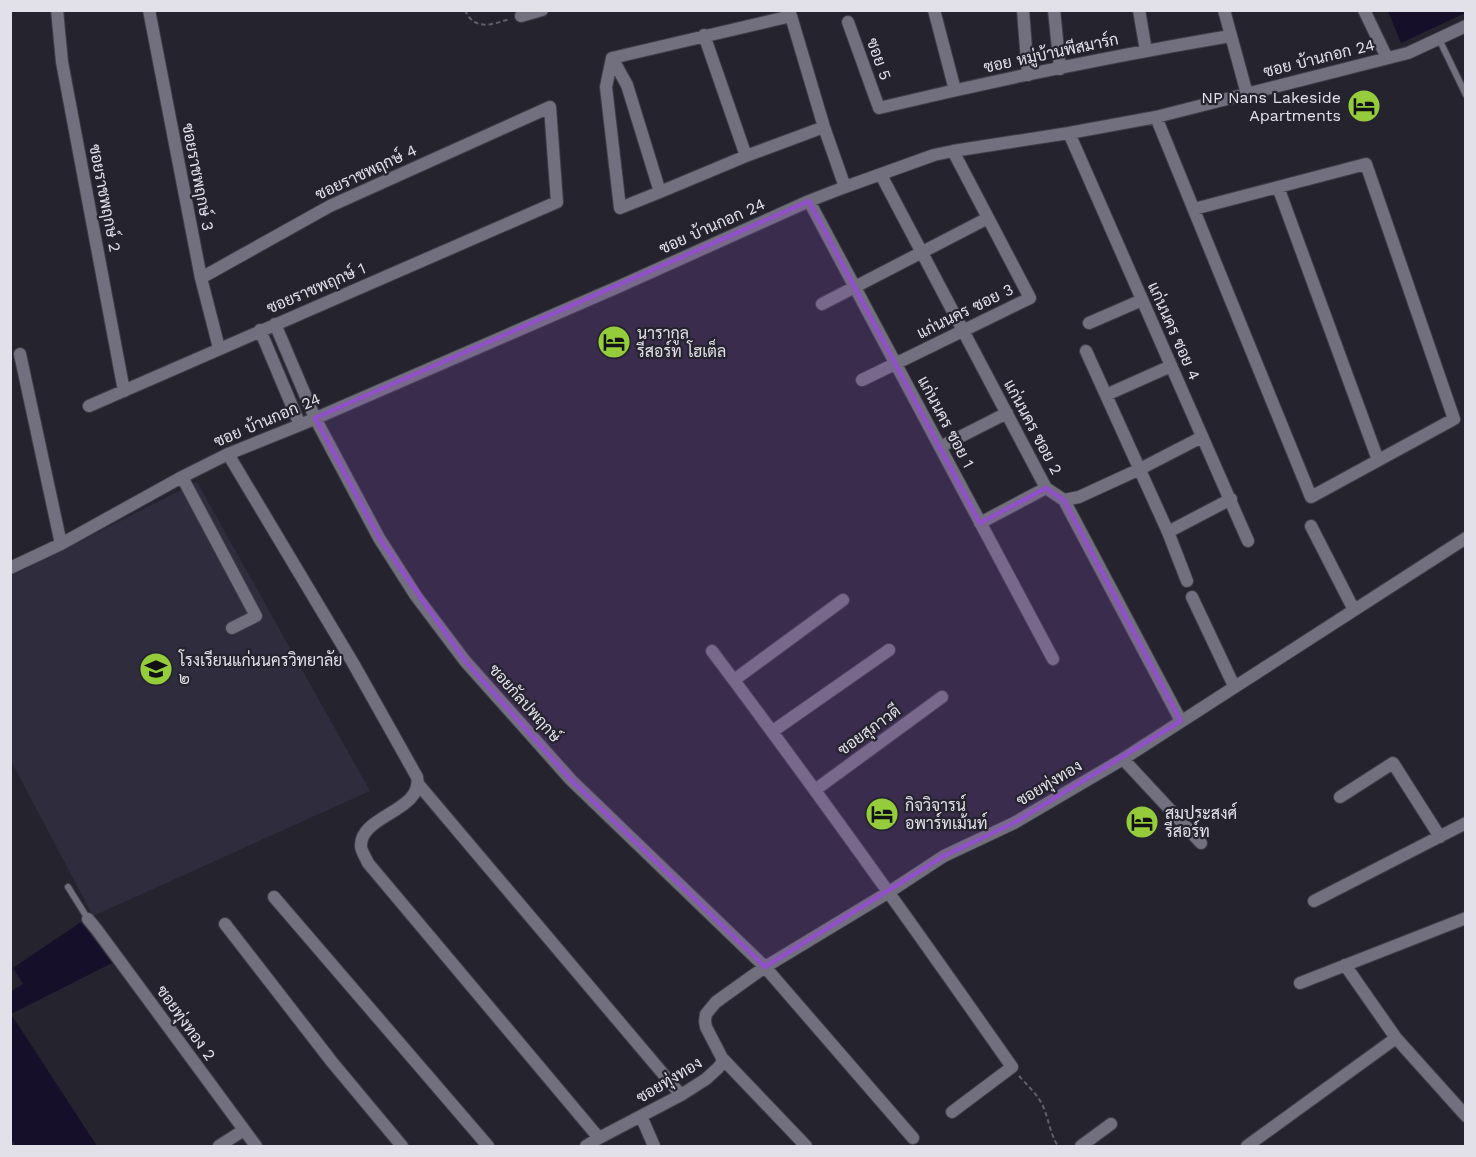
<svg xmlns="http://www.w3.org/2000/svg" width="1476" height="1157" font-family="'Work Sans',Sarabun,sans-serif">
	<rect width="100%" height="100%" fill="#25232e"/>
	<path fill="#2f2c3d" d="M 197,482 L 370,791 L 93,916 L 11,761 L 11,576 Z"/>
	<path fill="#160f2a" d="M 1465,10 L 1465,13 L 1401,43 L 1388,11 Z
		M 81,922 L 112,963 L 11,1014 L 97,1146 L 16,1146 L 10,1137 L 10,992 L 23,984 L 13,968 Z"/>
	<g fill="none" stroke-linecap="round" stroke-linejoin="round">
		<defs>
			<path id="service" d="M 1439,39 L 1466,95
				M 68,887 L 88,919"/>
			<path id="minor" d="M 57,10 L 62,62 L 124,391
				M 149,10 L 201,278 L 219,348
				M 934,10 L 955,90
				M 1023,10 L 1028,75
				M 1054,10 L 1060,69
				M 1139,10 L 1146,51
				M 1224,10 L 1247,94
				M 1364,10 L 1387,58
				M 521,16 L 542,10
				M 848,22 L 879,108 C 995,80 1113,56 1230,36
				M 704,35 L 746,156
				M 612,58 L 606,87 L 620,208 L 660,192 L 746,156 L 824,127
				M 612,58 L 791,16 L 824,127 L 845,187
				M 612,58 L 627,85 L 660,192
				M 1156,117 L 1311,497 L 1454,419 L 1366,164 L 1194,209
				M 1069,133 L 1248,541
				M 881,175 L 1046,488 L 1064,500 L 1181,721
				M 1278,187 L 1378,460
				M 809,201 L 1053,659
				M 822,304 L 988,218
				M 1089,323 L 1142,300
				M 275,324 L 315,418 L 379,538 L 416,596 L 465,661 L 571,780 L 765,967 L 913,1138
				M 260,330 L 300,425
				M 1086,351 L 1168,532 L 1187,581
				M 20,354 L 61,544
				M 862,380 L 1030,298 L 953,151
				M 1106,395 L 1171,366
				M 89,406 L 557,202 L 550,107 L 330,206 L 201,278
				M 940,447 L 1007,413
				M 228,454 L 353,663 L 417,777 C 424,811 360,815 361,846 C 361,851 366,858 368,863 L 599,1138
				M 182,477 L 256,616 L 232,628
				M 1064,500 L 1079,497 L 1140,469 L 1202,437
				M 980,523 L 1046,488
				M 1311,526 L 1354,610
				M 1168,532 L 1231,499
				M 10,568 L 61,544 L 182,477 L 228,454 L 300,425 L 620,286 L 809,201 L 845,187 L 934,155 L 953,151 L 1069,133 L 1156,117 L 1408,53 L 1466,26
				M 1192,597 L 1234,686
				M 712,651 C 815,788 914,927 1012,1067 L 952,1112
				M 734,680 L 843,600
				M 773,731 L 889,650
				M 1123,759 L 1201,843
				M 419,785 L 681,1095
				M 815,790 L 942,697
				M 1340,797 L 1393,763 L 1440,837
				M 274,897 L 488,1146
				M 1314,901 L 1466,823
				M 88,919 L 97,930 L 256,1146
				M 225,924 L 332,1062 L 402,1146
				M 1345,965 L 1396,1038
				M 1300,983 L 1466,918
				M 722,1058 L 806,1146
				M 641,1116 L 654,1146
				M 219,1146 L 244,1130
				M 586,1146 L 599,1138 L 681,1095 L 706,1079 L 718,1068 L 722,1063 L 722,1058 L 706,1027 L 705,1021 L 706,1014 L 716,1002 L 765,967 L 889,892 L 944,856 L 1014,823 L 1123,759 L 1466,538
				M 1081,1146 L 1111,1124
				M 1247,1146 L 1396,1038 L 1466,1116"/>
		</defs>
		<use href="#service" stroke="#3f3e48" stroke-width="8"/>
		<use href="#minor" stroke="#3f3e48" stroke-width="14"/>
		<path stroke="#615f69" stroke-width="2" stroke-dasharray="4.5 3" stroke-linecap="butt" d="M 465,10 C 475,32 492,24 510,19
			M 1019,1076 C 1028,1086 1038,1095 1043,1106 C 1049,1120 1050,1134 1058,1146"/>
		<use href="#service" stroke="#726f7e" stroke-width="6"/>
		<use href="#minor" stroke="#726f7e" stroke-width="12"/>
	</g>
	<path fill="#9050c7" fill-opacity="0.2" stroke="#9050c7" stroke-width="4.5" stroke-linejoin="round" d="M 809,201 L 980,523 L 1046,488 L 1064,500 L 1181,721 L 1014,823 L 944,856 L 765,967 L 571,780 L 465,661 L 379,538 L 315,418 Z"/>
	<defs>
		<symbol id="hotel-disc" viewBox="-11 -11 22 22"><circle r="9.5" fill="#95cc3b" stroke="#25232e"/><path d="M-6-4.5h1.5V1H6V5H4.5V3h-9V5H-6ZM-4 0a1.8 1.8 0 1 1 3.6 0ZM.5 0V-2.5h3Q6-2.5 6 0Z" fill="#111"/></symbol>
		<symbol id="school-disc" viewBox="-11 -11 22 22"><circle r="9.5" fill="#95cc3b" stroke="#25232e"/><path d="M0-5L7-2L0 1L-7-2ZM-4 1L0 2.5L4 1V4Q0 6-4 4Z" fill="#111"/></symbol>
	</defs>
	<g fill-rule="evenodd">
		<use href="#hotel-disc" x="1345" y="87" width="38" height="38"/>
		<use href="#hotel-disc" x="595" y="323" width="38" height="38"/>
		<use href="#school-disc" x="137" y="650" width="38" height="38"/>
		<use href="#hotel-disc" x="863" y="795" width="38" height="38"/>
		<use href="#hotel-disc" x="1123" y="803" width="38" height="38"/>
	</g>
	<g text-anchor="middle" dominant-baseline="central" stroke-width="4.5" stroke-linejoin="round" paint-order="stroke">
		<g font-size="16" fill="#e2e1e9" stroke="#25232e">
			<text transform="translate(1051 53) rotate(-12)">ซอย หมู่บ้านพีสมาร์ก</text>
			<text transform="translate(1319 58) rotate(-14)">ซอย บ้านกอก 24</text>
			<text transform="translate(879 59) rotate(70)">ซอย 5</text>
			<text transform="translate(366 172) rotate(-25)">ซอยราชพฤกษ์ 4</text>
			<text transform="translate(198 177) rotate(79)">ซอยราชพฤกษ์ 3</text>
			<text transform="translate(105 198) rotate(79)">ซอยราชพฤกษ์ 2</text>
			<text transform="translate(712 226) rotate(-24)">ซอย บ้านกอก 24</text>
			<text transform="translate(316 288) rotate(-23)">ซอยราชพฤกษ์ 1</text>
			<text transform="translate(965 311) rotate(-26)">แก่นนคร ซอย 3</text>
			<text transform="translate(1174 331) rotate(66)">แก่นนคร ซอย 4</text>
			<text transform="translate(267 420) rotate(-23)">ซอย บ้านกอก 24</text>
			<text transform="translate(946 422) rotate(62)">แก่นนคร ซอย 1</text>
			<text transform="translate(1033 427) rotate(62)">แก่นนคร ซอย 2</text>
			<text transform="translate(525 703) rotate(48)">ซอยกัลปพฤกษ์</text>
			<text transform="translate(869 730) rotate(-36)">ซอยสุภาวดี</text>
			<text transform="translate(1049 783) rotate(-31)">ซอยทุ่งทอง</text>
			<text transform="translate(186 1023) rotate(54)">ซอยทุ่งทอง 2</text>
			<text transform="translate(669 1080) rotate(-31)">ซอยทุ่งทอง</text>
		</g>
		<g font-size="16" fill="#e2e1e9" stroke="#25232e" text-anchor="start">
			<text x="1341" y="97" text-anchor="end">NP Nans Lakeside<tspan x="1341" dy="18">Apartments</tspan></text>
			<text x="637" y="333">นารากูล<tspan x="637" dy="18">รีสอร์ท โฮเต็ล</tspan></text>
			<text x="179" y="660">โรงเรียนแก่นนครวิทยาลัย<tspan x="179" dy="18">๒</tspan></text>
			<text x="905" y="805">กิจวิจารน์<tspan x="905" dy="18">อพาร์ทเม้นท์</tspan></text>
			<text x="1165" y="813">สมประสงศ์<tspan x="1165" dy="18">รีสอร์ท</tspan></text>
		</g>
	</g>
	<rect width="1476" height="1157" fill="none" stroke="#e2e1e9" stroke-width="24"/>
</svg>
